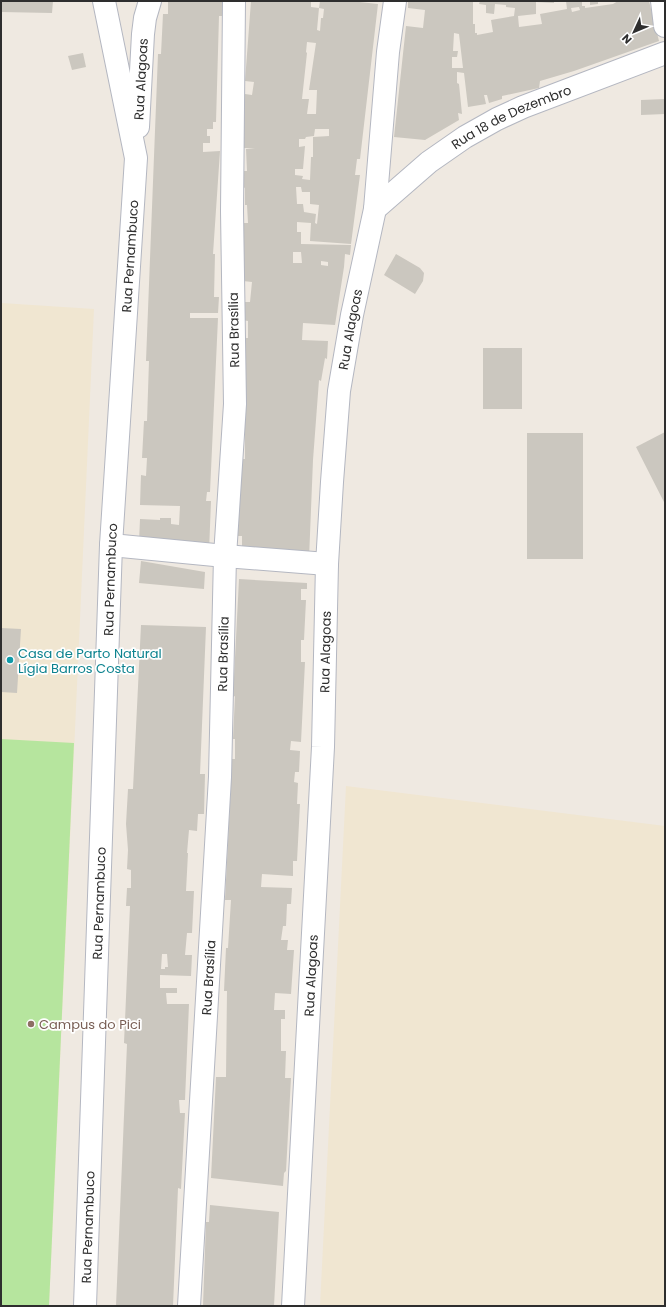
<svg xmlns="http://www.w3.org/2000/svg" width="666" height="1307" font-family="Poppins,sans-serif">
	<rect width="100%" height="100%" fill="#efe9e1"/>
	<path fill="#f0e6d1" d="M 1,303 L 94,309 L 49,1306 L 1,1306 Z
		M 346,786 L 665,826 L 665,1306 L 320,1306 Z"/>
	<path fill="#b6e59e" d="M 1,739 L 74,743 L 49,1306 L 1,1306 Z"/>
	<path fill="#cbc7bf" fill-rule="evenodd" d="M 1,1 L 53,1 L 52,13 L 1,12 Z
		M 173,1 L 223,1 L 222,16 L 219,16 L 216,122 L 213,122 L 213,129 L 207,129 L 207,136 L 210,136 L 210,143 L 203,143 L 203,152 L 220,151 L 213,254 L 215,254 L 214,297 L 219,297 L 218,313 L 190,313 L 190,318 L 218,318 L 210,492 L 207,492 L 206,501 L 211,501 L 209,552 L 139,542 L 140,519 L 160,520 L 160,518 L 171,518 L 171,524 L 179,525 L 180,506 L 140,505 L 141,475 L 146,476 L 147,458 L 142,458 L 144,421 L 147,421 L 149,361 L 146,361 L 158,54 L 161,54 L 163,14 L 168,14 L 168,2 Z
		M 251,1 L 311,1 L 311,7 L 319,8 L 317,30 L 320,31 L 321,18 L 323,18 L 324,9 L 319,8 L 320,1 L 350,1 L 378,4 L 360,159 L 357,159 L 355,175 L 360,175 L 351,244 L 310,241 L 311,223 L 297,222 L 297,232 L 301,232 L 301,244 L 351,245 L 350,255 L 345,254 L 344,267 L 335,325 L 303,323 L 302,340 L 328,341 L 327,359 L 325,358 L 321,381 L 319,380 L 313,460 L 309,559 L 242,556 L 242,536 L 238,536 L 239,459 L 245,459 L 245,420 L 241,338 L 248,338 L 248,321 L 242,320 L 243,302 L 250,302 L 252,282 L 243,281 L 243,223 L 248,223 L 247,205 L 245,205 L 245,188 L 243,187 L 243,171 L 247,171 L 246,149 L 255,148 L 243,148 L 245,94 L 252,95 L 254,82 L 245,81 ZM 307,42 L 316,43 L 309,90 L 317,90 L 316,114 L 307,114 L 309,99 L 302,99 L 307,53 L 306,52 ZM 315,129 L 329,129 L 329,136 L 313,137 L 313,157 L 311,157 L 310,180 L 302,179 L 303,176 L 295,175 L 295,169 L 303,169 L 305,146 L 299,147 L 299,139 L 305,139 L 306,137 L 314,136 ZM 296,187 L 301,187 L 302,192 L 310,192 L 310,204 L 319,205 L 317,224 L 315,223 L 316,214 L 304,212 L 303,204 L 297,204 ZM 293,252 L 301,252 L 302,263 L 293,263 ZM 321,261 L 328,262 L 328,266 L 321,265 Z
		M 408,1 L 473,1 L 473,24 L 475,24 L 475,33 L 477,33 L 477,35 L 493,32 L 491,20 L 514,16 L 515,8 L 506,7 L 506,5 L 495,4 L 494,14 L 486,13 L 486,5 L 479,4 L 480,1 L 554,1 L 554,3 L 536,2 L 536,14 L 518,16 L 519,27 L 542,24 L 540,14 L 567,9 L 566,1 L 582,1 L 582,6 L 585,6 L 585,8 L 613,4 L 618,1 L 642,1 L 643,2 L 649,1 L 659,41 L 574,71 L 540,81 L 539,88 L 502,96 L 502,99 L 489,103 L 487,95 L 484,95 L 486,104 L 468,107 L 464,73 L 457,72 L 457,83 L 459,84 L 462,114 L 458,113 L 459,120 L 425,140 L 394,137 L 406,26 L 423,28 L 425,10 L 408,8 ZM 579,7 L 580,10 L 572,12 L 571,8 ZM 454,33 L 459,34 L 463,68 L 452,68 L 452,57 L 457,57 L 458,51 L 453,51 Z
		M 590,1 L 598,1 L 598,4 L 590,5 Z
		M 83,53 L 86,67 L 72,70 L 68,56 Z
		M 665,99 L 665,114 L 641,115 L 641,100 Z
		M 396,254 L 420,268 L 424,273 L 423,281 L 415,294 L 384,275 Z
		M 483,348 L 522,348 L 522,409 L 483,409 Z
		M 665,432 L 665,504 L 636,447 Z
		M 527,433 L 583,433 L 583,559 L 527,559 Z
		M 141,561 L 205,572 L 204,589 L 139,583 Z
		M 239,579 L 307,583 L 307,589 L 301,589 L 301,600 L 306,600 L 304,640 L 301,640 L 301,662 L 305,662 L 301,742 L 291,741 L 290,750 L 300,751 L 299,772 L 295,772 L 294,782 L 298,783 L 297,804 L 300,804 L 297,861 L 293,861 L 293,876 L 262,874 L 261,887 L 292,888 L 291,904 L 287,904 L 286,926 L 283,926 L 281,940 L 288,940 L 287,950 L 294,950 L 291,994 L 275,993 L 274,1010 L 285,1010 L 285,1019 L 281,1019 L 281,1051 L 286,1051 L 285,1078 L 291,1078 L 286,1171 L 284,1173 L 283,1186 L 211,1178 L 216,1077 L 226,1077 L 227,991 L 224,991 L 226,948 L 228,948 L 231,900 L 225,900 L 231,783 L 228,783 L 229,759 L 235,759 L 235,739 L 233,739 L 235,696 L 233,697 Z
		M 141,625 L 206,627 L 200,774 L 205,774 L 204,814 L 198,814 L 197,831 L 189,830 L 187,853 L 188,853 L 186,891 L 194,891 L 192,933 L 187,933 L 185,955 L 192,955 L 191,976 L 160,975 L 160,988 L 177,988 L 177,993 L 166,993 L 167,1004 L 189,1004 L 185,1100 L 179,1100 L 180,1113 L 185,1113 L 181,1189 L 178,1188 L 173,1306 L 116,1306 L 127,1044 L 124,1043 L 130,906 L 126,906 L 127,888 L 131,888 L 131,870 L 127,869 L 128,850 L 126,824 L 128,789 L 133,789 ZM 162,954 L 167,954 L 168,967 L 165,967 L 165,969 L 161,969 Z
		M 1,628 L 21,629 L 17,693 L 1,692 Z
		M 210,1205 L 279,1212 L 274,1306 L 203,1306 L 206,1222 L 209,1222 Z"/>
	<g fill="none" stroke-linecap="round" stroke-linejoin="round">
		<defs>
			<g id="minor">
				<path d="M 662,1 L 665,26"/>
				<path id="s1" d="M 375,209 L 429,162 L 465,137 L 497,119 L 523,107 L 665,53"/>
				<path d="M 111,545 L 225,556 L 327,564"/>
				<path id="s2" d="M 189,1306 L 220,777 L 225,556 L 235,404 L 232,211 L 234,1"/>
				<path id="s3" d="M 293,1306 L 323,747 L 327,564 L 332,482 L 339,391 L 352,315 L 375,209 L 388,52 L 395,1"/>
			</g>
			<g id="tertiary">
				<path id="s4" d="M 138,127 L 143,34 L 145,18 L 150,1"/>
				<path id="s5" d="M 85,1306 L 111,545 L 136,158 L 104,1"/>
			</g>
		</defs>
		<use href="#minor" stroke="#b4b7c1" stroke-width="24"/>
		<use href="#tertiary" stroke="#b4b7c1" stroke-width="24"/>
		<use href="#minor" stroke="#fff" stroke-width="22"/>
		<use href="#tertiary" stroke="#fff" stroke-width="22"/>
	</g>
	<circle fill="#0f9aa8" stroke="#fff" stroke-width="1.5" cx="10" cy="660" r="4"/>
	<circle fill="#8d6e63" stroke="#fff" stroke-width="1.5" cx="31" cy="1024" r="4"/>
	<g text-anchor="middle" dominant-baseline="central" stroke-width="3.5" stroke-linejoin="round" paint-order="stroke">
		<g font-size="13" fill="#2e2e2e" stroke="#fff">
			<text stroke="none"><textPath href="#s4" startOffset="48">Rua Alagoas</textPath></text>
			<text stroke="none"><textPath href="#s1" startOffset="166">Rua 18 de Dezembro</textPath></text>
			<text stroke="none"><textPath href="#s5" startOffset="1051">Rua Pernambuco</textPath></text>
			<text stroke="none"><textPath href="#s3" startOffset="979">Rua Alagoas</textPath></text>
			<text transform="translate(234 330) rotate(-91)">Rua Brasília</text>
			<text stroke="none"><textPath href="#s5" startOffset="727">Rua Pernambuco</textPath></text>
			<text stroke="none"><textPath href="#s3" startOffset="655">Rua Alagoas</textPath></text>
			<text stroke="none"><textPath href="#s2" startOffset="653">Rua Brasília</textPath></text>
			<text stroke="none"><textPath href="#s5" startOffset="403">Rua Pernambuco</textPath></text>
			<text stroke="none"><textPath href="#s3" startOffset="331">Rua Alagoas</textPath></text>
			<text stroke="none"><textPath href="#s2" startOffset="329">Rua Brasília</textPath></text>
			<text stroke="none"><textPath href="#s5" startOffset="79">Rua Pernambuco</textPath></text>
		</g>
		<g font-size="13" fill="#0d838f" stroke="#fff" text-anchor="start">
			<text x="18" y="653">Casa de Parto Natural<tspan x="18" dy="15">Lígia Barros Costa</tspan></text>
		</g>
		<g font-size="13" fill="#785e54" stroke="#fff" text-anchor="start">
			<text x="39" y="1024">Campus do Pici</text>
		</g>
	</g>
	<rect width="666" height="1307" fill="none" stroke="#2e2e2e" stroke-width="4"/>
	<g transform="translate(634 32) rotate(226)" stroke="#ffffff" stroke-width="3" paint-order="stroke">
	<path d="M0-3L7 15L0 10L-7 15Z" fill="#2e2e2e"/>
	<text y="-6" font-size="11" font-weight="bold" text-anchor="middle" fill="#2e2e2e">N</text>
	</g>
</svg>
